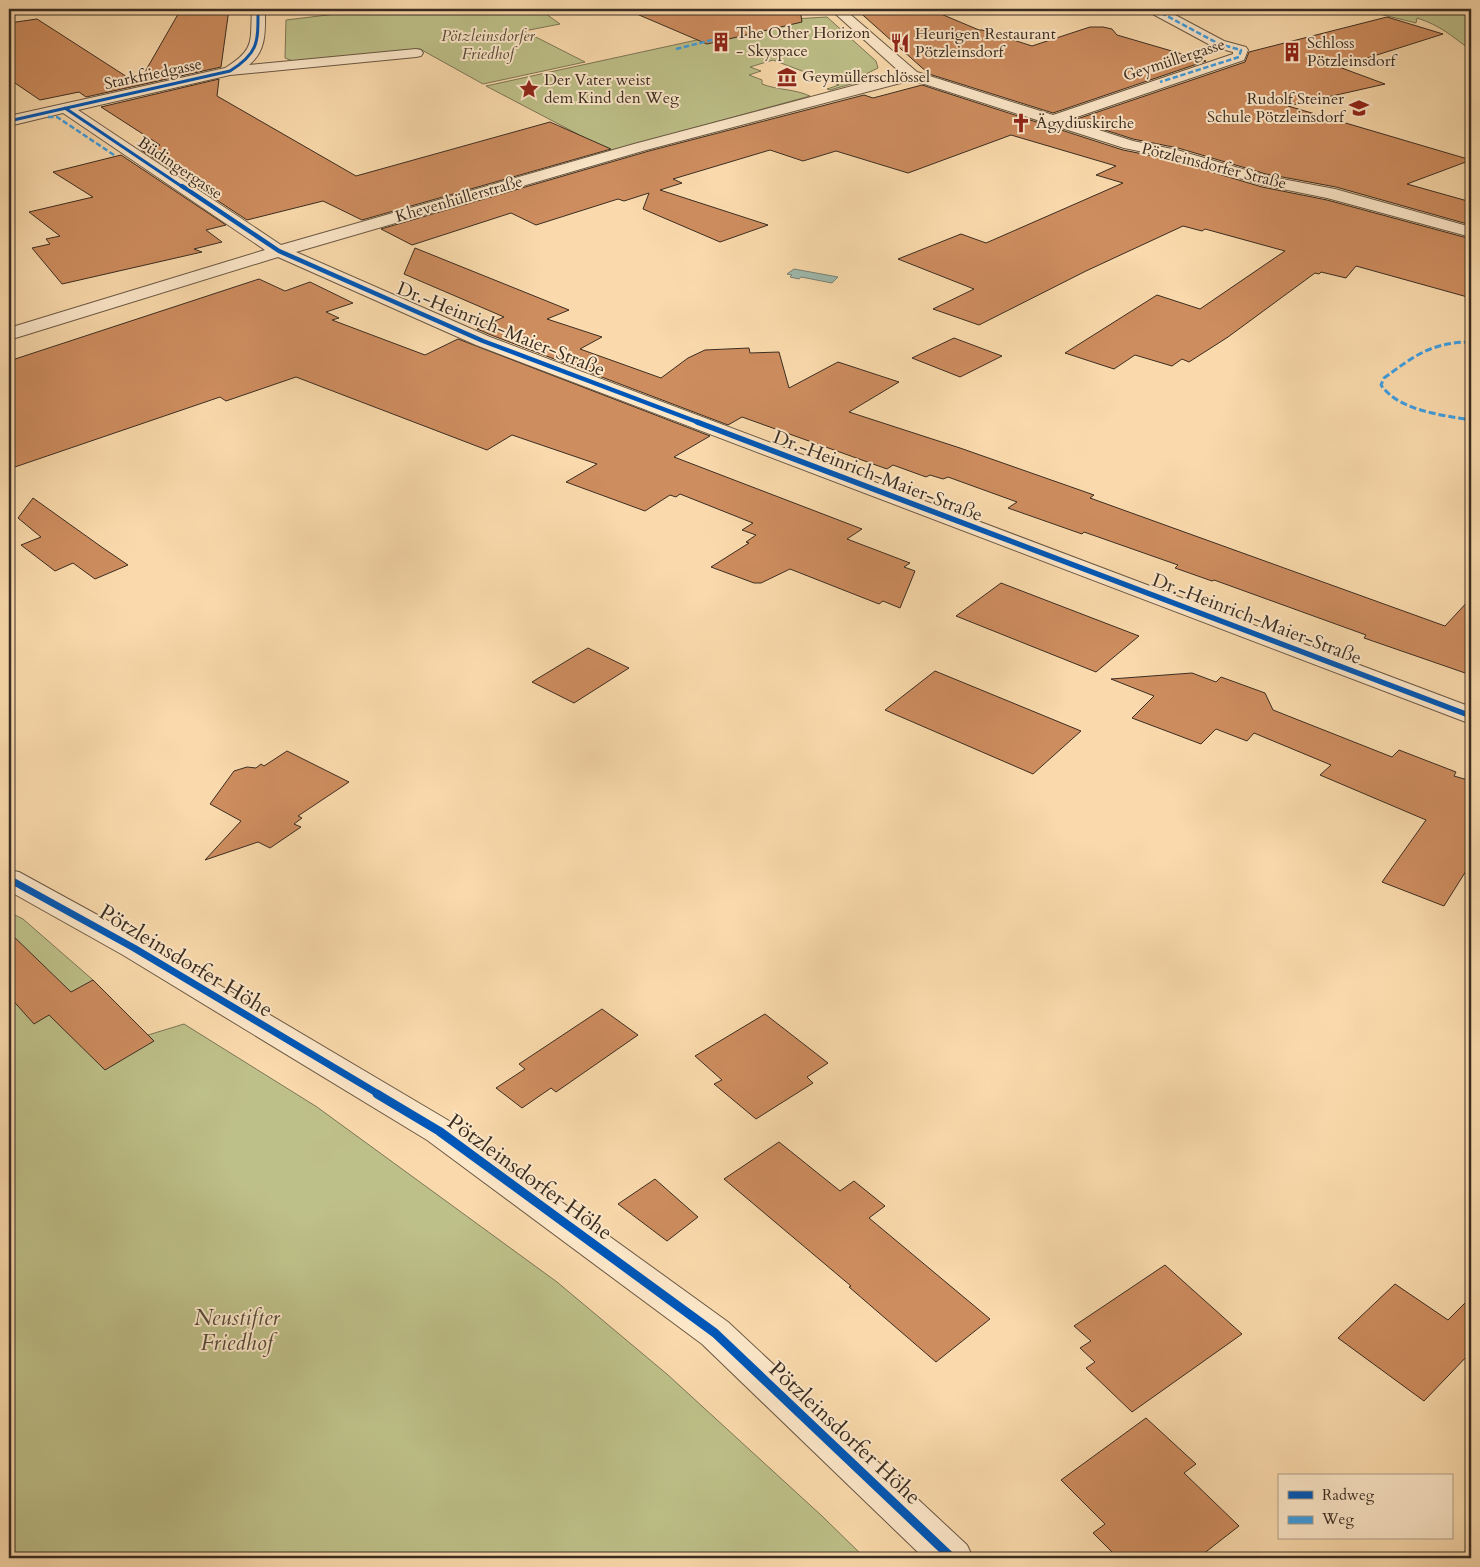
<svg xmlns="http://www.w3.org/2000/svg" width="1480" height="1567" font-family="Cardo,serif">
	<rect width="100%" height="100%" fill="#fadaac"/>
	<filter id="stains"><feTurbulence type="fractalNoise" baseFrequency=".004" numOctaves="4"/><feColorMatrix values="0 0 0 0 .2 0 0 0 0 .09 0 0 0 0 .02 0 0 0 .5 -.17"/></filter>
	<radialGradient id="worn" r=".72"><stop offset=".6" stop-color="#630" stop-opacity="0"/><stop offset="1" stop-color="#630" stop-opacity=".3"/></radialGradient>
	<path fill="#bec089" stroke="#7c7656" d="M 377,9 L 539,9 L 560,24 L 524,31 L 585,62 L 483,84 L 420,49 L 293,61 L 285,58 L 286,20 Z
		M 1359,9 L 1471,9 L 1471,50 C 1451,36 1442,26 1417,18 L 1416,23 Z
		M 827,17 L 876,61 L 878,68 L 862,76 L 869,79 L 830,90 L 827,89 L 839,85 L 773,60 L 750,67 L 761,71 L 749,75 L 762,80 L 762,84 C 777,90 795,89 810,96 L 610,151 L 486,86 L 793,19 Z
		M 9,912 L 23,919 L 93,980 L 148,1035 L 184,1024 L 317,1107 L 557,1282 L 668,1375 L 822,1516 L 865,1558 L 9,1558 Z"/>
	<path fill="#9fbaae" stroke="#778276" d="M 794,269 L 838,277 L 832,283 L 801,277 L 799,279 L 790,277 L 792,275 L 787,274 Z"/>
	<path fill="#ce8d5f" stroke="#3a2d22" d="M 181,9 L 229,9 L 221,67 L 86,97 L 79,92 L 40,100 L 9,79 L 9,23 L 37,19 L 138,84 Z
		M 625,9 L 800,9 L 802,22 L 707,44 Z
		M 856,9 L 929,9 L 979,30 L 982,30 L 1032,46 L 1090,27 L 1103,27 L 1112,29 L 1117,35 L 1206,61 L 1053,113 L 929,74 Z
		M 1387,17 L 1443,34 L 1339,67 L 1385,84 L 1288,106 L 1471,160 L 1407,184 L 1471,202 L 1471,225 L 1336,187 L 1266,174 L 1178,148 L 1133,139 L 1074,120 L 1245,62 L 1249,52 Z
		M 219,79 L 217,96 L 356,176 L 550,122 L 611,149 L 362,220 L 323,201 L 247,220 L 141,150 L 160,145 L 101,107 Z
		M 922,85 L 1123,150 L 1168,159 L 1262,187 L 1327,200 L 1471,239 L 1471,298 L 1356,266 L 1346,278 L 1321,272 L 1319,274 L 1315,273 L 1228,337 L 1189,362 L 1182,359 L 1172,366 L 1135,355 L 1114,369 L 1065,353 L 1157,295 L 1200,309 L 1285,251 L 1205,229 L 1202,231 L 1183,226 L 1086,271 L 979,325 L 933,309 L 974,289 L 898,259 L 961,234 L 986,243 L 1123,183 L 1096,175 L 1116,166 L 1011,135 L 908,173 L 836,151 L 803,161 L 770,150 L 673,179 L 682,183 L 660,190 L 768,225 L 720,242 L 643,209 L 649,193 L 624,201 L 618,199 L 536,225 L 511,213 L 412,245 L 381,229 L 649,151 L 864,95 L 873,98 Z
		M 121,155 L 226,225 L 206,230 L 222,242 L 194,249 L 202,252 L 62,284 L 32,248 L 50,244 L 46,239 L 60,236 L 29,212 L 93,197 L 53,172 Z
		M 415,248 L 569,310 L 547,319 L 602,337 L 580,349 L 661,378 L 688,358 L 705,350 L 749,348 L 750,353 L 779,352 L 789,388 L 838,362 L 899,382 L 849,412 L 960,448 L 1094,495 L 1090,498 L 1445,626 L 1471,598 L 1471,675 L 1364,638 L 1366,635 L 1214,580 L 1212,581 L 1175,568 L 1178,565 L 1084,532 L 1082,534 L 1008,508 L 1017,502 L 948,477 L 943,479 L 930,475 L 926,477 L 893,465 L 887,469 L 742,417 L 728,425 L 491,335 L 477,329 L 504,317 L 404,274 Z
		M 259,279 L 285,291 L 310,282 L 353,303 L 326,312 L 339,318 L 332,320 L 425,355 L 458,339 L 710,436 L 674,457 L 862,529 L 847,539 L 910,563 L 904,567 L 915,571 L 900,608 L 883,601 L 879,604 L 790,569 L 761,583 L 754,583 L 711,567 L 749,543 L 746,542 L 756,535 L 742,530 L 753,523 L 680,494 L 676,497 L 670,495 L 645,511 L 566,482 L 597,464 L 512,435 L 487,450 L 296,377 L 226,401 L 220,397 L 9,469 L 9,361 Z
		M 954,338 L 1002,356 L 960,377 L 912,358 Z
		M 33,498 L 103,548 L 128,565 L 95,579 L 73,563 L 55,571 L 21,545 L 41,537 L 18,518 Z
		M 1001,583 L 1139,636 L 1096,672 L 956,616 Z
		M 588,648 L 629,668 L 574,703 L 532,682 Z
		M 935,671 L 1081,731 L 1033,774 L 885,710 Z
		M 1192,673 L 1216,682 L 1221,677 L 1265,693 L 1273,710 L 1392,757 L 1399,750 L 1456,772 L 1454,776 L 1471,781 L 1471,863 L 1444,906 L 1382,882 L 1426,820 L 1320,775 L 1331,765 L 1254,733 L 1247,741 L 1216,729 L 1201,744 L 1132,718 L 1154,696 L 1111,679 Z
		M 287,751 L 349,782 L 298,816 L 302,818 L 294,824 L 301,827 L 270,848 L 258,842 L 205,860 L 241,821 L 210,804 L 234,771 L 247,767 L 256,768 L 261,764 L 264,766 Z
		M 9,932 L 71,992 L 93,980 L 154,1041 L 105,1070 L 49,1015 L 34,1024 L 9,996 Z
		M 602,1009 L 638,1035 L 556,1092 L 551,1088 L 522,1108 L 496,1088 L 525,1069 L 519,1064 Z
		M 765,1014 L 828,1063 L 807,1077 L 813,1083 L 756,1119 L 714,1084 L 722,1080 L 695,1056 Z
		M 779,1142 L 840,1191 L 854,1181 L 885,1206 L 869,1218 L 990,1319 L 936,1362 L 849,1287 L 851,1286 L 724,1179 Z
		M 655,1179 L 698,1217 L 667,1241 L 618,1204 Z
		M 1165,1265 L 1242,1334 L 1132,1412 L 1086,1368 L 1095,1362 L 1080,1348 L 1091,1341 L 1074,1326 Z
		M 1395,1284 L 1448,1320 L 1471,1297 L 1471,1352 L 1424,1401 L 1338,1338 Z
		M 1146,1418 L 1196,1464 L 1184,1473 L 1239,1526 L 1198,1558 L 1118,1558 L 1093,1533 L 1105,1524 L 1061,1480 Z"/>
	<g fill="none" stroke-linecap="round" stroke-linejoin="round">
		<defs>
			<path id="minor" d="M 252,9 L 265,9 C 265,31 267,50 249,65 L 416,49 L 421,50 L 423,53 L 421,56 L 416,57 L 230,75 L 78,110 L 281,245 L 634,144 L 901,73 L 830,9 L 844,9 L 917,72 L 1053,115 L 1233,54 L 1233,52 L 1214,47 L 1149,12 L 1148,9 L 1164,9 L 1224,41 L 1246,47 L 1248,50 L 1244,60 L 1068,120 L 1133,141 L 1177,150 L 1266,176 L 1335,189 L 1471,227 L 1471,237 L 1327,198 L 1263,185 L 1168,157 L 1124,148 L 912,80 L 646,150 L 296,252 L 490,337 L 1471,707 L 1471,724 L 476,345 L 278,257 L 9,340 L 9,328 L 265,250 L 63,113 L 9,126 L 9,116 L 225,68 C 256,49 250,41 252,9 Z
				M 9,870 L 19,872 L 145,941 L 451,1122 L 728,1322 L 967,1545 L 973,1558 L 924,1558 L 702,1344 L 427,1140 L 123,955 L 9,891 Z"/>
		</defs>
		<use href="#minor" stroke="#6a5844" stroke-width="2"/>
		<use href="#minor" fill="#fce7c9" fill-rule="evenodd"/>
		<path stroke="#3e9de0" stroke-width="2.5" stroke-dasharray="5.5 2.5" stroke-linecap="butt" d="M 1154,9 L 1219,44 L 1241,50 L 1239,57 L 1160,82
			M 676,49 L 716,39
			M 48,117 L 57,117 L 114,155"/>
		<path stroke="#3e9de0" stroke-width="3" stroke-dasharray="7 3" stroke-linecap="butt" d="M 1471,342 C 1432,342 1414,356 1384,378 L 1381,385 C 1399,411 1442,415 1471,420"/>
		<defs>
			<path id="cycleway-far4" d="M 65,108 L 184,188
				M 9,121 L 230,71 C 259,53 258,42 258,9"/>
			<path id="cycleway-far3" d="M 182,186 L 279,251 L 483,341 L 700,423"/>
			<path id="cycleway-far2" d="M 697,422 L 1471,716"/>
			<path id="cycleway-far1" d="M 9,879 L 134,948 L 380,1095"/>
			<path id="cycleway" d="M 377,1094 L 439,1131 L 715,1333 L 952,1558"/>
		</defs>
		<use href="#cycleway-far4" stroke="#fce7c9" stroke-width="5"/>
		<use href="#cycleway-far3" stroke="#fce7c9" stroke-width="6"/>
		<use href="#cycleway-far2" stroke="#fce7c9" stroke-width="8"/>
		<use href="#cycleway-far1" stroke="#fce7c9" stroke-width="10"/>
		<use href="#cycleway" stroke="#fce7c9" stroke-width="12"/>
		<use href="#cycleway-far4" stroke="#0057b8" stroke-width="3"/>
		<use href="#cycleway-far3" stroke="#0057b8" stroke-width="4.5"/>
		<use href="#cycleway-far2" stroke="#0057b8" stroke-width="5.5"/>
		<use href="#cycleway-far1" stroke="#0057b8" stroke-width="7"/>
		<use href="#cycleway" stroke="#0057b8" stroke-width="9"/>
	</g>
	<defs>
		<symbol id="building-bare" viewBox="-9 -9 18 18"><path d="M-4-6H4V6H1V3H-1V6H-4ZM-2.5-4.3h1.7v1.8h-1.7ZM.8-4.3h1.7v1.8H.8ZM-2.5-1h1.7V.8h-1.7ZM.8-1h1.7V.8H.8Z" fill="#8f2418" stroke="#fce7c9" stroke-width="2.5" paint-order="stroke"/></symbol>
		<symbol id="restaurant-bare" viewBox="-9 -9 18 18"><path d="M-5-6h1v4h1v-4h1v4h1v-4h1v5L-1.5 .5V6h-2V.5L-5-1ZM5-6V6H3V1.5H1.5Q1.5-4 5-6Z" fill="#8f2418" stroke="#fce7c9" stroke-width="2.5" paint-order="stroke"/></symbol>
		<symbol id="museum-bare" viewBox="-9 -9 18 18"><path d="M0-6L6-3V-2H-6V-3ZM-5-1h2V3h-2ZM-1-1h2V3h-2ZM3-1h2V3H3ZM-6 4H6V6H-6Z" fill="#8f2418" stroke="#fce7c9" stroke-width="2.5" paint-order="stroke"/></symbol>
		<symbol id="sight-bare" viewBox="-9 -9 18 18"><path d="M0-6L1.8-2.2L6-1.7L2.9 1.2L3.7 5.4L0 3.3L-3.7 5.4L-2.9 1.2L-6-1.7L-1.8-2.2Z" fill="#8f2418" stroke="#fce7c9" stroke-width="2.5" paint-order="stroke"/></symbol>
		<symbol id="school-bare" viewBox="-9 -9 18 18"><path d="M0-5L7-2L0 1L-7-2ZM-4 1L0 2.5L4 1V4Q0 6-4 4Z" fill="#8f2418" stroke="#fce7c9" stroke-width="2.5" paint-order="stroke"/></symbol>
		<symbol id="church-bare" viewBox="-9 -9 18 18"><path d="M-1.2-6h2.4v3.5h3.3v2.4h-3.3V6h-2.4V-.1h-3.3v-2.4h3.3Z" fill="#8f2418" stroke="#fce7c9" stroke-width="2.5" paint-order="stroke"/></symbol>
	</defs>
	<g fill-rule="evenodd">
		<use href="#building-bare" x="707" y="28" width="28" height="28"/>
		<use href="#restaurant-bare" x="886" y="29" width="28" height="28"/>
		<use href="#building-bare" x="1278" y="38" width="28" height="28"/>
		<use href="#museum-bare" x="773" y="63" width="28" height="28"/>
		<use href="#sight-bare" x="515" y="75" width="28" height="28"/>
		<use href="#school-bare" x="1345" y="94" width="28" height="28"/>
		<use href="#church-bare" x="1007" y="109" width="28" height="28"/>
	</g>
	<g text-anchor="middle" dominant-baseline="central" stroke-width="4" stroke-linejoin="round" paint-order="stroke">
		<g font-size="16" fill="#3a2d22" stroke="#fce7c9" text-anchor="start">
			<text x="736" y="33">The Other Horizon<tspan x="736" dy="18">- Skyspace</tspan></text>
			<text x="915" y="34">Heurigen Restaurant<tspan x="915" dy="18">Pötzleinsdorf</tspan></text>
			<text x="1307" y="43">Schloss<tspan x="1307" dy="18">Pötzleinsdorf</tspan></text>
			<text x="802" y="77">Geymüllerschlössel</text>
			<text x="544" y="80">Der Vater weist<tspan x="544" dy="18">dem Kind den Weg</tspan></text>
			<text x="1344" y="99" text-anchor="end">Rudolf Steiner<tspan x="1344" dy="18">Schule Pötzleinsdorf</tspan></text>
			<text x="1036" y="123">Ägydiuskirche</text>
		</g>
		<g font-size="16" font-style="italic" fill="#544a37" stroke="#fce7c9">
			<text x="488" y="36">Pötzleinsdorfer<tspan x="488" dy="18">Friedhof</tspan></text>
		</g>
		<g font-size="16" fill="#3a2d22" stroke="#fce7c9">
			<text transform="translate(1174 60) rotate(-18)">Geymüllergasse</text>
			<text transform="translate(153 74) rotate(-12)">Starkfriedgasse</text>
			<text transform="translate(1214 166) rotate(14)">Pötzleinsdorfer Straße</text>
			<text transform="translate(180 168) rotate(34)">Büdingergasse</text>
			<text transform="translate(459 199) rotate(-16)">Khevenhüllerstraße</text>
		</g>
		<g font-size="19" fill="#3a2d22" stroke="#fce7c9">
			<text transform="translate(501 329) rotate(22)">Dr.-Heinrich-Maier-Straße</text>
			<text transform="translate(878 476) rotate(21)">Dr.-Heinrich-Maier-Straße</text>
			<text transform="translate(1257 619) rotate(21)">Dr.-Heinrich-Maier-Straße</text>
		</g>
		<g font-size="22" fill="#3a2d22" stroke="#fce7c9">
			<text transform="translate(186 961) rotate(31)">Pötzleinsdorfer Höhe</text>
			<text transform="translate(530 1177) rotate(36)">Pötzleinsdorfer Höhe</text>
			<text transform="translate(845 1433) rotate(43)">Pötzleinsdorfer Höhe</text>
		</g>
		<g font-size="22" font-style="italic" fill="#544a37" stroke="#fce7c9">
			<text x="237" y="1318">Neustifter<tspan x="237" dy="25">Friedhof</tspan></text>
		</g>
	</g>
	<rect width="1480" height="1567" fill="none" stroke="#fadaac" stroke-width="30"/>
	<rect x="10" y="10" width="1460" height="1547" fill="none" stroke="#3a2d22" stroke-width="2.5"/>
	<rect x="15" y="15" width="1450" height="1537" fill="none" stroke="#3a2d22"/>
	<rect x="1278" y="1474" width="175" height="65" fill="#fce7c9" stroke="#ae9d86"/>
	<rect x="1288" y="1491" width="25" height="8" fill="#0057b8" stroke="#ae9d86"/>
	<text x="1322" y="1500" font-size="15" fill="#3a2d22">Radweg</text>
	<rect x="1288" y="1516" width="25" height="8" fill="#3e9de0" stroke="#ae9d86"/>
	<text x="1322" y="1524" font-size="15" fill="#3a2d22">Weg</text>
	<rect width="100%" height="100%" filter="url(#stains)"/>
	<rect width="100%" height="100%" fill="url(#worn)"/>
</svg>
